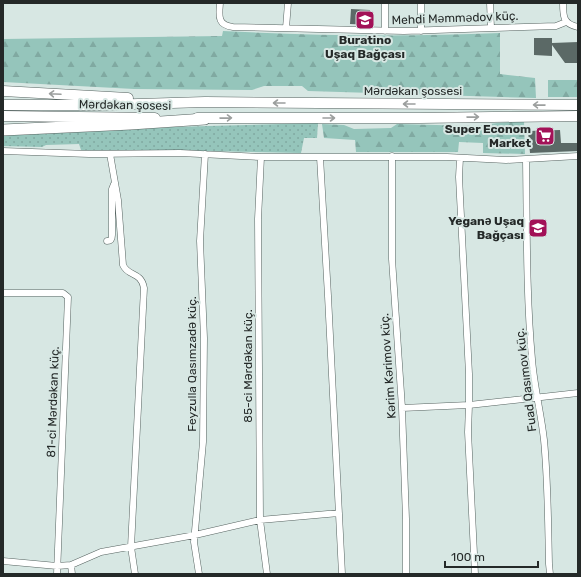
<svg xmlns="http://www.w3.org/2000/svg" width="581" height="577" font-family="Rubik,sans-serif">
	<defs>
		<pattern id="grass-dots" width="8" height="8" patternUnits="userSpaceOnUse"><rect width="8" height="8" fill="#95c5bb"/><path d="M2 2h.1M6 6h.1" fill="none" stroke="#80a9a1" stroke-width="1.8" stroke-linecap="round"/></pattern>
		<pattern id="forest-firs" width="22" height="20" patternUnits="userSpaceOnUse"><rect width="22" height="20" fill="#95c5bb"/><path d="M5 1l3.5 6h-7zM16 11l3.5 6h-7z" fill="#80a9a1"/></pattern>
	</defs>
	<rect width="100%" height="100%" fill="#d7e7e3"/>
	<path fill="url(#grass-dots)" d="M 318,123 L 317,138 L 304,138 L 301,153 L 205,151 L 81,150 L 79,144 L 46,145 L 42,147 L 3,146 L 3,136 L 8,135 L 172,127 Z"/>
	<path fill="url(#forest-firs)" d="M 223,31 C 315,36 408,37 500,33 L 500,74 L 535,78 L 536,98 L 308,91 L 302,86 L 264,86 L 252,90 L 134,89 L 3,82 L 3,39 L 222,36 Z
		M 548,80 L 578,80 L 578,97 L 548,97 Z
		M 524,121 L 525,154 L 483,153 L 483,143 L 459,142 L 458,152 L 356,152 L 355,140 L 324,138 L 322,124 L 344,125 L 354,129 L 391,128 L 397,124 L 475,126 L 497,123 Z"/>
	<path fill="#5b6966" d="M 351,9 L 370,10 L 370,25 L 350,24 Z
		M 534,38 L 552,38 L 552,43 L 578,42 L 578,63 L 565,63 L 552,45 L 552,56 L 534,55 Z
		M 560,130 L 561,143 L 578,143 L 578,151 L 530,153 L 528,131 Z"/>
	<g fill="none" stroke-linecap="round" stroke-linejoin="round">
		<defs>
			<path id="minor" d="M 220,3 C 219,16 217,25 233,27 L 404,31 L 556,26 L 566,22
				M 385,3 L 385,31
				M 421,3 L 421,31
				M 490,3 L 491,28
				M 563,3 C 563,16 563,24 578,27
				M 286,28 L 288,3
				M 3,151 L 89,154 L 180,153 L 261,157 L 447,157 L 506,160 L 578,156
				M 110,154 L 118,200 L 123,265 C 128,277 141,271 144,288 L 131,547 L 135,574
				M 392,156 L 392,259 L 402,408 L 406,519 L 406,574
				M 261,157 L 258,219 L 260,520 L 267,574
				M 320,157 L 328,296 L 342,574
				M 460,158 L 459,177 L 469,374 L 469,405 L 468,432 L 475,574
				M 526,160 C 527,226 526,293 532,359 C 534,386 541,413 544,440 C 548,481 548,522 549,564 L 550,574
				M 107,241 C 111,241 112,239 112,235 L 112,189 L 114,184
				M 3,293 L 63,293 L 68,297 L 57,574
				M 402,408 L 469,405 L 578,393
				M 3,561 L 57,566 L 71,565 L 101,552 L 195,535 L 260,520 L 339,513
				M 71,565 L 72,574
				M 199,574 L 194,542 L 203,442 L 204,338 L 200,241 L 205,154"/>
			<path id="primary" d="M 3,91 L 128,98
				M 3,105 L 105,105 L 205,102 L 578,105
				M 3,116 L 155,118
				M 197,118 L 420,118 L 578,116"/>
			<path id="motorway" d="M 3,130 L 131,124 L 205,119"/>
		</defs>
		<use href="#minor" stroke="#566360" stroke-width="7"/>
		<use href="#primary" stroke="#566360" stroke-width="11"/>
		<use href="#motorway" stroke="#566360" stroke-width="12"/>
		<use href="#minor" stroke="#fff" stroke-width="6"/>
		<use href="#primary" stroke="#fff" stroke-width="10"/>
		<use href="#motorway" stroke="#fff" stroke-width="11"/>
	</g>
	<defs><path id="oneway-shaft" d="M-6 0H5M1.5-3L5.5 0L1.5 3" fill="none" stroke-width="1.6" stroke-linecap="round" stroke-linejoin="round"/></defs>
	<g stroke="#9c9f9e">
		<use href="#oneway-shaft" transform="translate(55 94) rotate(-177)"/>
		<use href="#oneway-shaft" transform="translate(279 103) rotate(-180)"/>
		<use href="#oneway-shaft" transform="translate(409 104) rotate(-180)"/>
		<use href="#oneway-shaft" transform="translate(539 105) rotate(-179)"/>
		<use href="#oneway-shaft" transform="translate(473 117) rotate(-1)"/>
		<use href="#oneway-shaft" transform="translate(226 118) rotate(-1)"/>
		<use href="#oneway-shaft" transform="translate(329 118)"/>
	</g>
	<defs>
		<symbol id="school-square" viewBox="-11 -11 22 22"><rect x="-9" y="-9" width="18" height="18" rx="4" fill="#a21157" stroke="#d7e7e3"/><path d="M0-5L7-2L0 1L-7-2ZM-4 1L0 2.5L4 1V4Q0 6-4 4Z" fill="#fff"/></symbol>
		<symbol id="supermarket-square" viewBox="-11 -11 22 22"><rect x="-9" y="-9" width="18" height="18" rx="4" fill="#a21157" stroke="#d7e7e3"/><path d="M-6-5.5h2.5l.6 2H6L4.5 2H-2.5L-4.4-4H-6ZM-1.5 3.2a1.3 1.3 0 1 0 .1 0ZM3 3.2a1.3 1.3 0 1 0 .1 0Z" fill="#fff"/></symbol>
	</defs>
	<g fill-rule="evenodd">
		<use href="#school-square" x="354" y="9" width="22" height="22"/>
		<use href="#supermarket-square" x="534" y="125" width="22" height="22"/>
		<use href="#school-square" x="527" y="217" width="22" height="22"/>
	</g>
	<g text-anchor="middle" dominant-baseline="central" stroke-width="4" stroke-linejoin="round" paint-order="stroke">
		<g font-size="12" fill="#242928" stroke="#d7e7e3">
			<text transform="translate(455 18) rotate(-2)">Mehdi Məmmədov küç.</text>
			<text x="413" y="91">Mərdəkan şossesi</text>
			<text transform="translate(125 105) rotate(1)">Mərdəkan şosesi</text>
			<text transform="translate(192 364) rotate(-90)">Feyzulla Qasımzadə küç.</text>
			<text transform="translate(248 366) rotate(-90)">85-ci Mərdəkan küç.</text>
			<text transform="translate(388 366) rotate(-94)">Kərim Kərimov küç.</text>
			<text transform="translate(526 380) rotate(-97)">Fuad Qasımov küç.</text>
			<text transform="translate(53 402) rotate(-88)">81-ci Mərdəkan küç.</text>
		</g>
		<g font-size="12" font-weight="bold" fill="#242928" stroke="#d7e7e3" text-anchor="end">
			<text x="365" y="40" text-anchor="middle">Buratino<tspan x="365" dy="14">Uşaq Bağçası</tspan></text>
			<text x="531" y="129">Super Econom<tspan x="531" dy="14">Market</tspan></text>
			<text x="524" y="221">Yeganə Uşaq<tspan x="524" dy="14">Bağçası</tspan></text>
		</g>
	</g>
	<rect width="581" height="577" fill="none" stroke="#242928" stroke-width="8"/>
	<path d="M445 561v6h93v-6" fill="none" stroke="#242928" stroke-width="2"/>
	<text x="451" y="561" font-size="12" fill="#242928" stroke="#d7e7e3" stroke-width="3" paint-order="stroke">100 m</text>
</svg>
